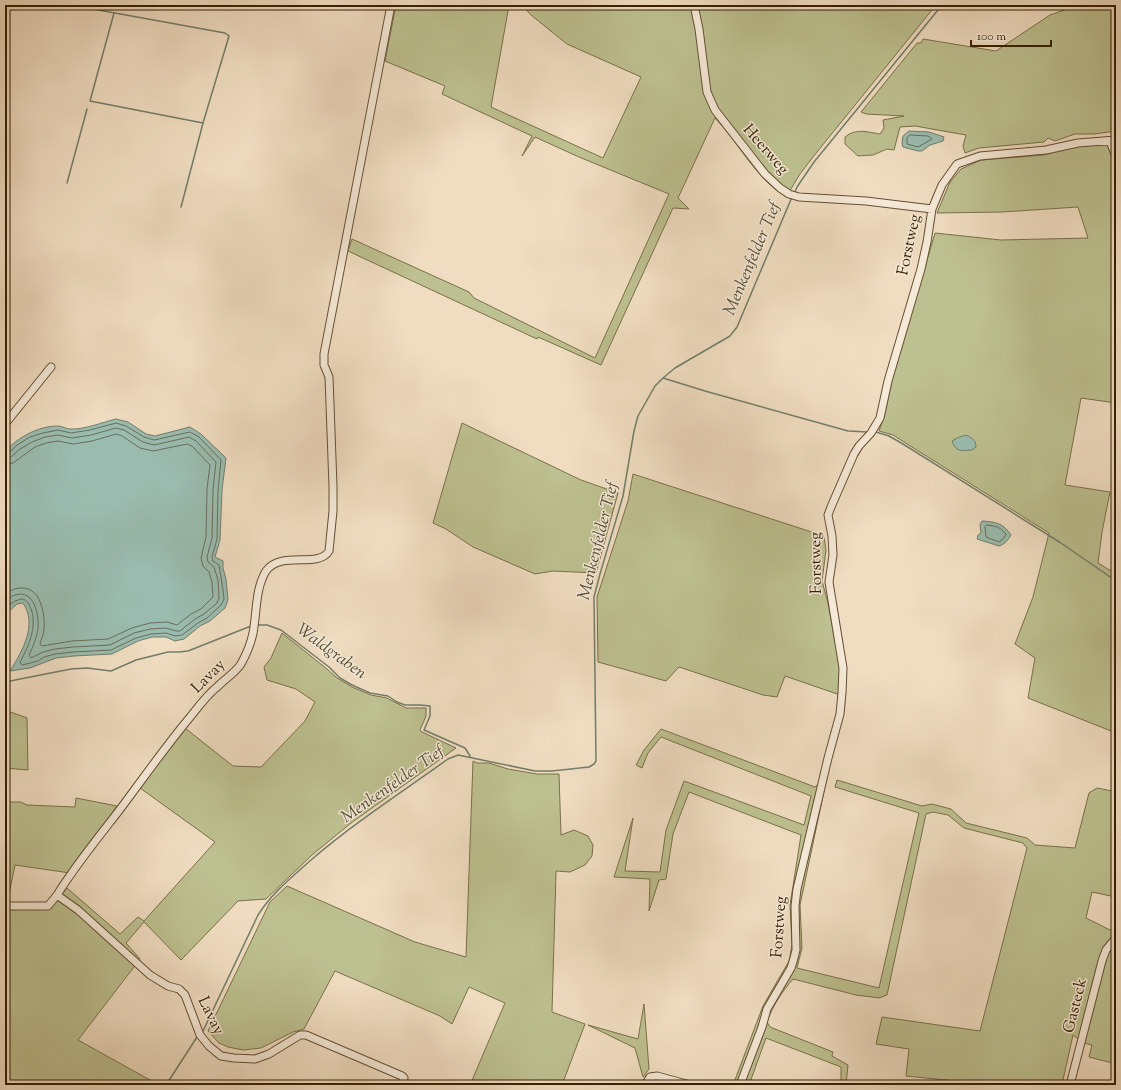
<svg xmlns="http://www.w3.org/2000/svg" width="1121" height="1090" font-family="'Sorts Mill Goudy',serif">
	<rect width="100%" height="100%" fill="#f0ddc1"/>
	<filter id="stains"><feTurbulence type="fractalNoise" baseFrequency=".005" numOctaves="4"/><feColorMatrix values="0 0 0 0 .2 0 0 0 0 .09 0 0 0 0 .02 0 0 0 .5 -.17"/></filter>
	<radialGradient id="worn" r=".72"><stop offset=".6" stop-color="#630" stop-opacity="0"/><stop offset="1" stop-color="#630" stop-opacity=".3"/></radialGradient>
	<path fill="#bdc090" stroke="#7a7049" d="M 396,5 L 509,5 L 491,107 L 603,158 L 641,77 L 567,44 L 531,15 L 522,5 L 936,5 L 813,157 L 800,174 L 786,197 C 755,178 740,144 715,118 L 678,198 L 689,209 L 673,208 L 601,365 L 538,337 L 537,339 L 348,251 L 352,239 L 469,292 L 474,298 L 595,358 L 669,194 L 579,157 L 535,137 L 522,156 L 532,136 L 442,94 L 445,86 L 385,61 Z
		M 1079,5 L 1116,5 L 1116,131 L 1094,134 L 1075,134 L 1055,141 L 1048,138 L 1044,142 L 979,148 L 965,153 L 963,146 L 966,135 L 915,126 L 900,127 L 894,150 L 887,149 L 873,155 L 858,156 L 845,144 L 845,137 C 856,128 867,132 880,134 L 884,128 L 883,120 L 904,116 L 866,114 L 861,112 L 917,43 L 921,43 L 923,39 L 996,51 L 1050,15 Z
		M 1077,145 L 1108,145 L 1116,169 L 1116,403 L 1081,398 L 1065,485 L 1110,492 L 1102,532 L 1098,563 L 1116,574 L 1116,733 L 1028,698 L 1035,658 L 1015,644 L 1033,597 L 1049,533 L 904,442 L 893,435 L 879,431 L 885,414 L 891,383 L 902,345 L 935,233 L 1001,240 L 1088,238 L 1078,207 L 1002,212 L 937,213 L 950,182 L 961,169 L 981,160 L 1044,155 Z
		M 462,423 L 581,480 L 618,493 L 596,573 L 553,571 L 535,574 L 473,547 L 446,529 L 433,523 Z
		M 633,474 L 824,536 L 826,550 L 822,581 L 828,603 L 840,668 L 840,695 L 785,676 L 777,697 L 763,695 L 679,667 L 666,681 L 598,662 L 597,597 L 628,501 Z
		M 282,633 L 327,669 L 337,678 L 352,687 L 371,695 L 387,698 L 406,708 L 426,708 L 426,716 L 420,730 L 422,732 L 456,748 L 351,823 L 312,855 L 266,899 L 238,901 L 181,960 L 144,922 L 126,943 L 140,959 L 78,1040 L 159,1085 L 5,1085 L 5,802 L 21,802 L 27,805 L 75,807 L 76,798 L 117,806 L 70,873 L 15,865 L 7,904 L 48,906 L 57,901 L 67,888 L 120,934 L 138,917 L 144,921 L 215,842 L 140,788 L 185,728 L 233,766 L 261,767 L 305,721 L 315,702 L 296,689 L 267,680 L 264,667 L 271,658 Z
		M 5,710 L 27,718 L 28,770 L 5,768 Z
		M 661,729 L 815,787 L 827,777 L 800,905 L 802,948 L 797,968 L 879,988 L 919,813 L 835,787 L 837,780 L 922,806 L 932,804 L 951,809 L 966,823 L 1027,838 L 1035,845 L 1075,848 L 1089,793 L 1097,788 L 1112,791 L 1116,795 L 1116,884 L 1114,884 L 1111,896 L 1092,892 L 1086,918 L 1116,933 L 1116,1064 L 1089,1057 L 1092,1045 L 1083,1043 L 1073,1035 L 1063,1080 L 1070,1085 L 975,1085 L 975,1083 L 906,1076 L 909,1049 L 876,1044 L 882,1017 L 980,1031 L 1027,848 L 1023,843 L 964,828 L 948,815 L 933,812 L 926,814 L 887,995 L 879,998 L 856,995 L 793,979 C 782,992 773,1005 767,1022 L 770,1027 L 833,1052 L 832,1056 L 848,1065 L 846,1085 L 841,1085 L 841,1067 L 766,1038 L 749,1085 L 733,1085 L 763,1006 L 789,961 L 792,945 L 790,905 L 801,835 L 689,792 L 673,834 L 666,879 L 659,880 L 649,911 L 650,879 L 614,877 L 633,818 L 625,871 L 660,872 L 666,830 L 684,781 L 804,825 L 811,796 L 661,737 L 648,753 L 642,768 L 636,765 L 644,750 Z
		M 473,761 L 477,763 L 489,763 L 508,769 L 537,774 L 559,774 L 561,835 L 574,830 L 588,836 L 593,845 L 592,856 L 585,865 L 570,872 L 556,871 L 552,1012 L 585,1024 L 562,1085 L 470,1085 L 505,1003 L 469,987 L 452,1024 L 440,1016 L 335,971 L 304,1029 L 293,1032 L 261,1048 L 243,1050 L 228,1047 L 219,1043 L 208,1031 L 270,902 L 287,886 L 415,942 L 466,957 Z
		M 644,1004 L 649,1069 L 643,1077 L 635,1048 L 588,1025 L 638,1039 Z"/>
	<path fill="#9abcb0" stroke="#727d6a" d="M 909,131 L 929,132 L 944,137 L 943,141 L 930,145 L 922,151 L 918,151 L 903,147 L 902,144 L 903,136 Z
		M 116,419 L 128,422 L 146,434 L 155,436 L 190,427 L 201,434 L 226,458 L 222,490 L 220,540 L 215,557 L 223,561 L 223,568 L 226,579 L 228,600 L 225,608 L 210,621 L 200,626 L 184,639 L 175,641 L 166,637 L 152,637 L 138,641 L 112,654 L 74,656 L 56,658 L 30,668 L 10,671 C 22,652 38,624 23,603 L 17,604 L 5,615 L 5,451 C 19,437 38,426 58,426 C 62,426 66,429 70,429 C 84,430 103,422 116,419 Z
		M 966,435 C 972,438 976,440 976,447 L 972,450 C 961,451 956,452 952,441 L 957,438 Z
		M 982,521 C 996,522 1003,523 1011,535 C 1008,540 1005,544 999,546 L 977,539 L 978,535 L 981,533 L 980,525 Z"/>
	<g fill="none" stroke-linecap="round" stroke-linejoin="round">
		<path stroke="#686e59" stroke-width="1" d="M 910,135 L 928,136 L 932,139 L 918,147 L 907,144 L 907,138 Z
			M 5,453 L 9,453 L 17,445 L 30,437 L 43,433 L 58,430 L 71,433 L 90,430 L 116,423 L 126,426 L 144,437 L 154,440 L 190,432 L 199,437 L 221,460 L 218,490 L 217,539 L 212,557 L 213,561 L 219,565 L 223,590 L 224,599 L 221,605 L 207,618 L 198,623 L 182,635 L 175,636 L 166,633 L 151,634 L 136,638 L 111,650 L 73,652 L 55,654 L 44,657 L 38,661 L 22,665 L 20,662 C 29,646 40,621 28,603 C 25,599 22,598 18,600 C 13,601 9,606 5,608
			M 5,458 L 11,457 L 20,449 L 32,442 L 45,437 L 58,435 L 72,438 L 91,435 L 116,428 L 124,430 L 143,442 L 154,445 L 189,437 L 196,441 L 216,462 L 213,490 L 212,538 L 207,557 L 208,562 L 214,567 L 218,580 L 219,598 L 217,603 L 204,614 L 195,619 L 180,631 L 176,631 L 166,628 L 150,629 L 134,633 L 110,645 L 73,647 L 55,649 L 43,652 L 31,658 L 29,655 C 33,647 37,637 38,628 C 39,614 34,589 15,595 C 11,596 8,600 5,603
			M 5,464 L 13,463 L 35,447 L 46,443 L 58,441 L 73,444 L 92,441 L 116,434 L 122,436 L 140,448 L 153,451 L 187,444 L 192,446 L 210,465 L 207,489 L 206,537 L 201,558 L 203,566 L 209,572 L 212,582 L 213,597 L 201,609 L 191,614 L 177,625 L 167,622 L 150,623 L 132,628 L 108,639 L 72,641 L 42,646 L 40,644 C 41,639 44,634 44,629 C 45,614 41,588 22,588 C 15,588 10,590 5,595
			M 987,525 C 996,526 1000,527 1006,534 L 1004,538 L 999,542 L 986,537 L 985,527 Z"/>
		<path stroke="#727d6a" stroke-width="1.5" d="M 93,9 L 225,33 L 229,36 L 203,123 L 181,207
			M 114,13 L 90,101 L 203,123
			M 67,183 L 87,109
			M 794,194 L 797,187 L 814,162 L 942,5
			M 663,378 L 705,391 L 848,431 L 868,432
			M 876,432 L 889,436 L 903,444 L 1061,543 L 1116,581
			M 257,625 L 267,625 L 281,630 L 329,667 L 340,678 L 352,685 L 370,693 L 388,696 L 397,702 L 405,705 L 420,705 L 430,706 L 430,716 L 424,730 L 465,748 L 470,756
			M 5,682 L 71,669 L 87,668 L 111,671 L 136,660 L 168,652 L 179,652 L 188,651 L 251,626
			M 203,1031 L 258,915 C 272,893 291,878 311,860 C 354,823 402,792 448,759 L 458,755 L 535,771 L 552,771 L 589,767 L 594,764 L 596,761 L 594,597 L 600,574 L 623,496 L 634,431 L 638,416 L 655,386 L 663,378 L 675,368 L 730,336 L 737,327 L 792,197
			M 166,1085 L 197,1037"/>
		<defs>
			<path id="minor" d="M 391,5 L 324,354 L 324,365 L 329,377 L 333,486 L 333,511 L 329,551 C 318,569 281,550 266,571 C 255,589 257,613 253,633 C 251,643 246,655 241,664 C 235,673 225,679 217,687 C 207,695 199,706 191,716 C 165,747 142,780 118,812 C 97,839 75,866 57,895 L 78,910 L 150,975 L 168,986 L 179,989 L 185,995 L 200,1035 L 209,1046 L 221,1056 L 234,1058 L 255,1059 L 269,1054 L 300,1035 L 306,1035 L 402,1076 L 404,1078 L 402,1085
				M 694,5 L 699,29 L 707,92 L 715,110 L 765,174 L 780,188 L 789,194 L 799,197 L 866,201 L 932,209
				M 1110,141 L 1116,157
				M 5,424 L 51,367
				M 5,906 L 48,906 L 57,895
				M 645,1085 L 650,1077 L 657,1076 L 690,1085
				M 740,1085 L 762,1027 L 767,1009 L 791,968 L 794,958 L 796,950 L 795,906 L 797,889 L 828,758 L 840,714 L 842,693 L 843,668 L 829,582 L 833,555 L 832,536 L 828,515 L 831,507 L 854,454 L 859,446 L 871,433 L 880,418 L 888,381 L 921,269 L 927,242 L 932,209 L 942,185 L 957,164 L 980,156 L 1046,150 L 1078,143 L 1116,140
				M 1070,1085 L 1102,961 L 1106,950 L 1116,938"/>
		</defs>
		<use href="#minor" stroke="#654e32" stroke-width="9"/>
		<use href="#minor" stroke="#f5e9d7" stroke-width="7"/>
	</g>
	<g text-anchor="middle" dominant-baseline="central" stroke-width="3" stroke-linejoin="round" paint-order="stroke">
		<g font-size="16" fill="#371f02" stroke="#f5e9d7">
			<text transform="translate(765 150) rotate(49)">Heerweg</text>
			<text transform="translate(910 245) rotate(-78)">Forstweg</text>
			<text transform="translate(817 563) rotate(-91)">Forstweg</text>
			<text transform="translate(209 677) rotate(-45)">Lavay</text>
			<text transform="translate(780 927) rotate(-86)">Forstweg</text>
			<text transform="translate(1076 1006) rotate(-76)">Gasteck</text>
			<text transform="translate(210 1016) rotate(64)">Lavay</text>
		</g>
		<g font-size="17" font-style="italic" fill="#554e36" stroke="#f5e9d7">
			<text transform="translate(753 259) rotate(-67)">Menkenfelder Tief</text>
			<text transform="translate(599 541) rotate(-76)">Menkenfelder Tief</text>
			<text transform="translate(331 652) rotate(36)">Waldgraben</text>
			<text transform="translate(393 785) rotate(-35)">Menkenfelder Tief</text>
		</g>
	</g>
	<rect width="1121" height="1090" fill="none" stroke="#f0ddc1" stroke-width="20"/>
	<rect x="6" y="6" width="1109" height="1078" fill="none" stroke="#371f02" stroke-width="2"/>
	<rect x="10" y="10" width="1101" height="1070" fill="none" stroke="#371f02"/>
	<path d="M971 40v6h80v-6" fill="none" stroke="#371f02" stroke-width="2"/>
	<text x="977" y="40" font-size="12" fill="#371f02" stroke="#f5e9d7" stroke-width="3" paint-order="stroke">100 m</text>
	<rect width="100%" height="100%" filter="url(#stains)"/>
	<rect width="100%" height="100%" fill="url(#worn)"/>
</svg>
